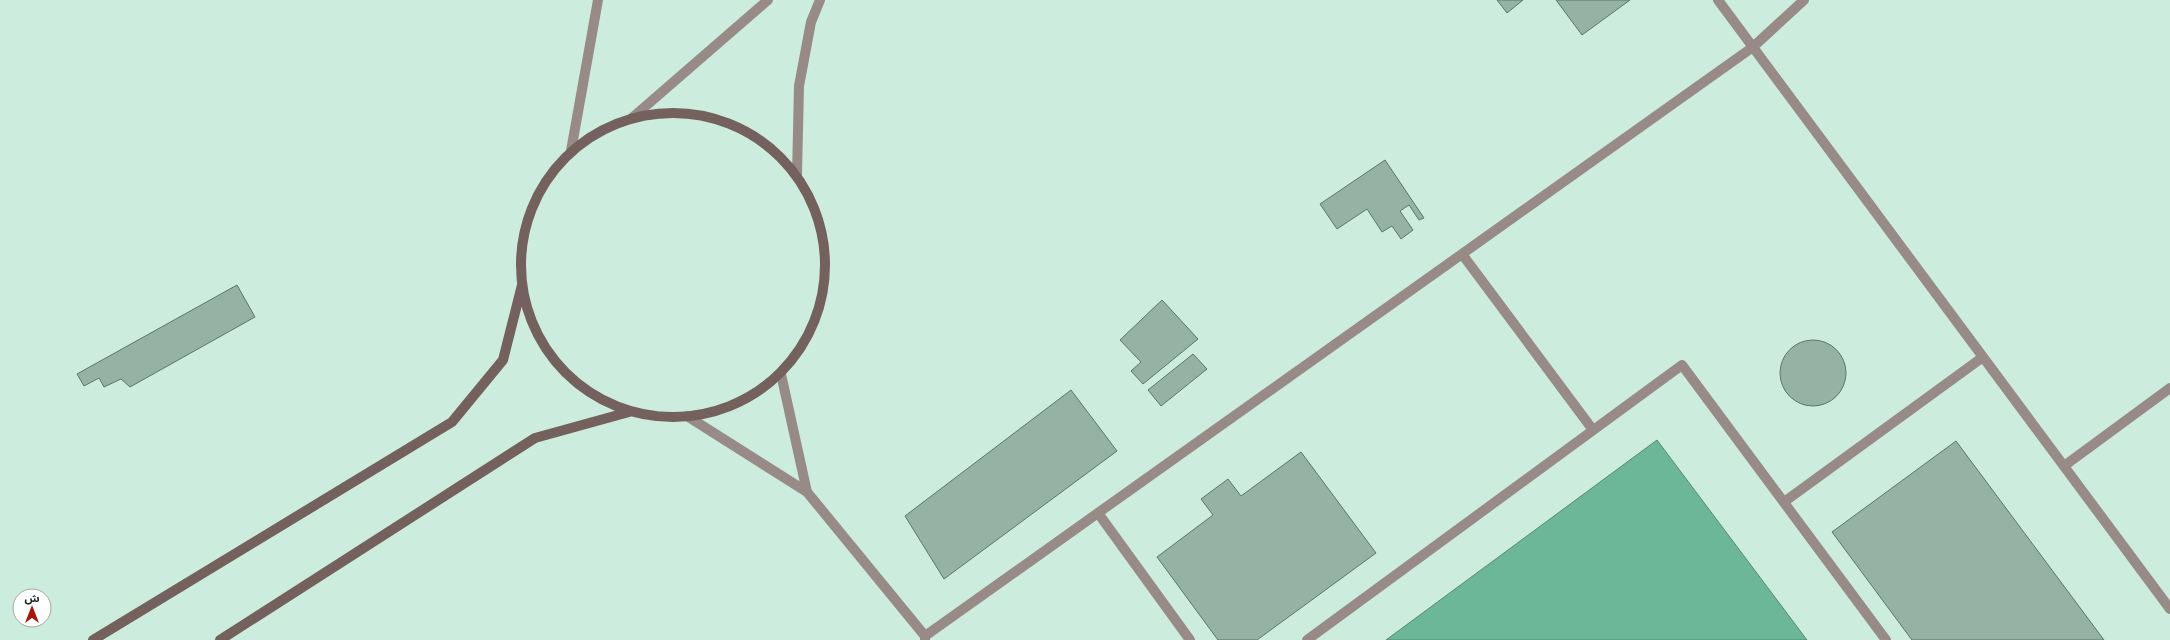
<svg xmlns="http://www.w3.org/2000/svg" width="2170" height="640" font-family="'Fira Sans Condensed','Noto Sans Arabic',sans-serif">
	<rect width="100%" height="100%" fill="#cceddd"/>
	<path fill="#6db799" stroke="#528a73" d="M 1657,440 L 1807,640 L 1386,640 Z"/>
	<path fill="#94b3a5" stroke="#59776a" d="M 1497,0 L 1523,0 L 1507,13 Z
		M 1556,0 L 1630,0 L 1582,35 Z
		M 1385,160 L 1424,218 L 1419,220 L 1409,205 L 1400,211 L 1413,230 L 1401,239 L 1392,226 L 1382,232 L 1367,209 L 1337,229 L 1320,204 Z
		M 237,285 L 255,317 L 130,387 L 121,379 L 104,387 L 99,378 L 84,386 L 77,374 Z
		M 1162,300 L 1198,339 L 1143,384 L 1131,371 L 1141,362 L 1120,340 Z
		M1780 373a33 33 0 1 1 66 0a33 33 0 1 1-66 0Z
		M 1193,354 L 1207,369 L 1161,406 L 1148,390 Z
		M 1071,390 L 1117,451 L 944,579 L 905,516 Z
		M 1956,441 L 2104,640 L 1912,640 L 1832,532 Z
		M 1301,452 L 1376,553 L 1257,640 L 1218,640 L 1157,557 L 1213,515 L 1201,499 L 1228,479 L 1241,496 Z"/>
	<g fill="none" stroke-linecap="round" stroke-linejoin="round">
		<path stroke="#988a87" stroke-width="10" d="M 1718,0 L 2170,609
			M 632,118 L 768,0
			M 571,151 L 598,0
			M 797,175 L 799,86 L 811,22 L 820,0
			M 1462,254 L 1593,430
			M 2064,466 L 2170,388
			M 1784,502 L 1983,357
			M 1098,513 L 1190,640
			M 925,636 L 1753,47 L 1804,0
			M 1307,640 L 1682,365 L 1886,640"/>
		<path stroke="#988a87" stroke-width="10" d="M 781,374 L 807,492
			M 687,416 L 807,492 L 925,636 L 925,640"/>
		<path stroke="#74605c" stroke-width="10" d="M521 265a152 152 0 1 1 304 0a152 152 0 1 1-304 0Z
			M 93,640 L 452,422 L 503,360 L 522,285
			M 220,640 L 535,438 L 629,412"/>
	</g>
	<g transform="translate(32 608)"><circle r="19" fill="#ffffff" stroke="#a1a6a4"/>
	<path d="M0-3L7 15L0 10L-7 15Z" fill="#a7140a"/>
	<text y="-6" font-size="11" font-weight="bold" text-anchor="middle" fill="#14201b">ش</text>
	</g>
</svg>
